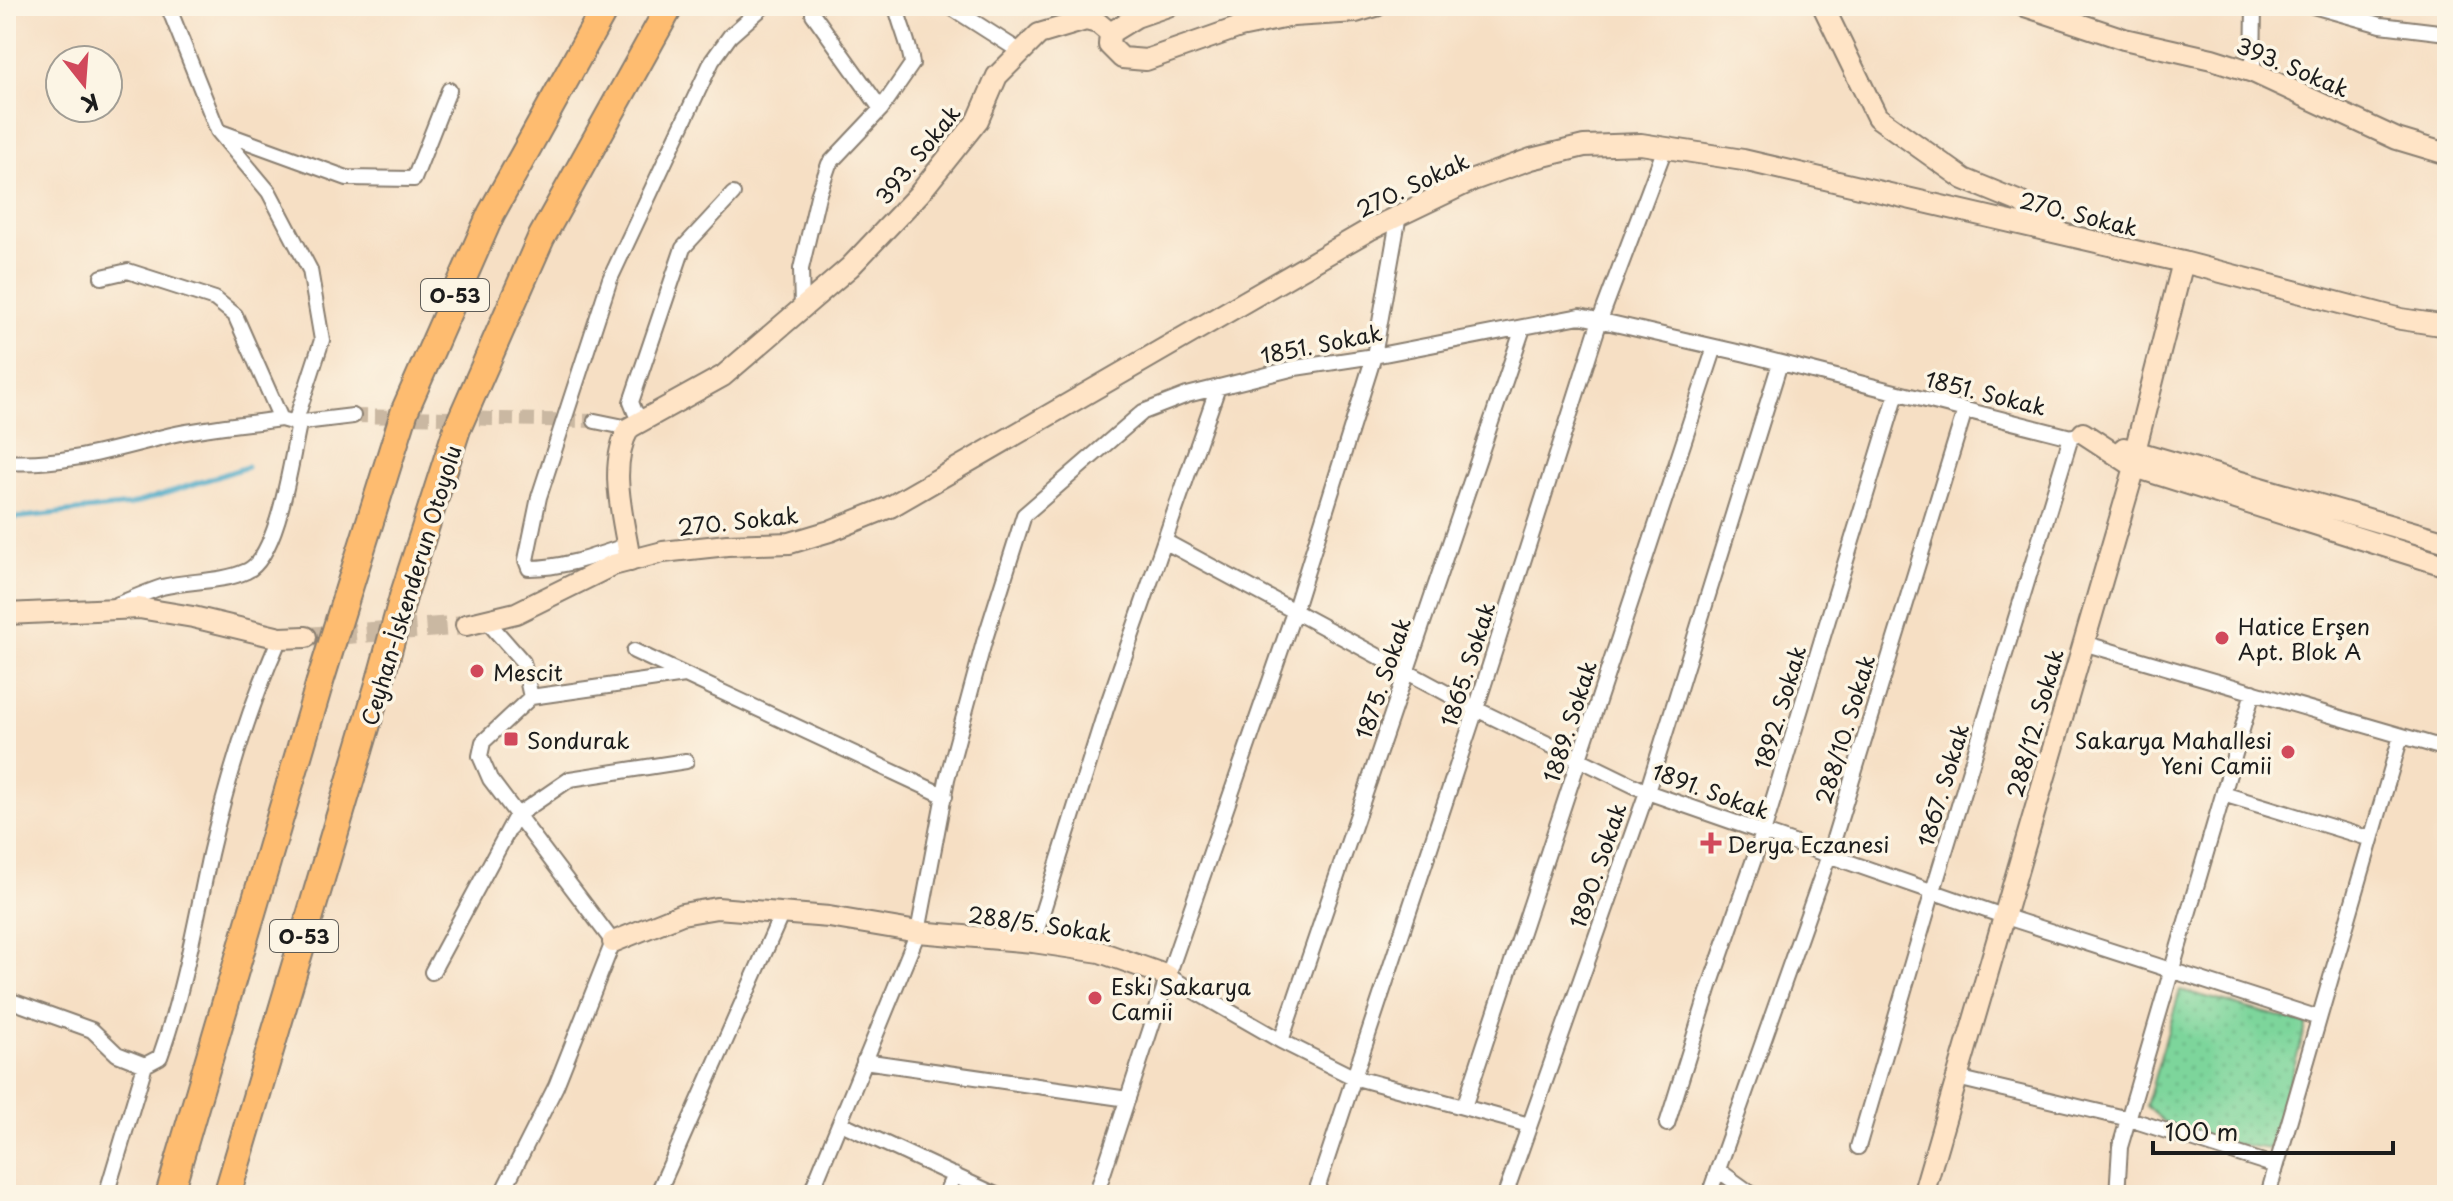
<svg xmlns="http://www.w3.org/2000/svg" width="2453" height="1201" font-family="'Playpen Sans',sans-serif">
	<defs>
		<pattern id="grass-dots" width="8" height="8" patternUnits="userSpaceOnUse" patternTransform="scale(2)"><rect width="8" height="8" fill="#7dd59b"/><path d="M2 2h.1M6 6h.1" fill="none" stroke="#6bb685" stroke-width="1.8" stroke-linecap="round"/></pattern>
	</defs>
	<rect width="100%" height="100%" fill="#fcf5e5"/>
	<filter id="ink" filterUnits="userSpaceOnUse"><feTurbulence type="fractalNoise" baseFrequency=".0125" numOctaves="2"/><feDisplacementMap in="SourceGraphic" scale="16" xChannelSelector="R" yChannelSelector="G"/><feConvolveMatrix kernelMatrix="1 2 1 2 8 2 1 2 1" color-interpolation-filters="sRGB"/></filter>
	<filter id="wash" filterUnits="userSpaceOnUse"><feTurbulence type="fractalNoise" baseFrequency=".006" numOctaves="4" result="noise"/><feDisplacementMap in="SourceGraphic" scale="32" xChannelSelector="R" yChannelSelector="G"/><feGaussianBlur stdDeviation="1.8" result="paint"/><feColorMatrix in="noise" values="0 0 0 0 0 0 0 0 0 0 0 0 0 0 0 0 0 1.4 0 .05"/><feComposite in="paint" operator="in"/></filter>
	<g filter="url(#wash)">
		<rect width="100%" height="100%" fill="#f6dfc4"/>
		<path fill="url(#grass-dots)" stroke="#4c785c" stroke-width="2" d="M 2180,990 L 2307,1024 L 2269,1149 L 2211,1140 L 2169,1126 L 2146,1106 Z"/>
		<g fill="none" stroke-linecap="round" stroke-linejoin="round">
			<path stroke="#47a7c6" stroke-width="5" d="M 6,519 L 130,505 L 247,467"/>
		</g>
	</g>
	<g filter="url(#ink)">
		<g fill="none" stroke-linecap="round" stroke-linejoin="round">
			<path stroke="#cab8a2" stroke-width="14" stroke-dasharray="14 7" stroke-linecap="butt" d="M 353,416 L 595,421"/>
			<path stroke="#cab8a2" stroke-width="20" stroke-dasharray="20 10" stroke-linecap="butt" d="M 306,637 L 466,625"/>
			<defs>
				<path id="street" d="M 168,6 L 218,131 L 269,192 L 310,270 L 322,340 L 295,423
					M 949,6 L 1021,52
					M 2313,6 L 2381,25 L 2447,33
					M 813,14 L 881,109
					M 2253,72 L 2254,6
					M 218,131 L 347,178 L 414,179 L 449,90
					M 102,277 L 128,271 L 215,299 L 235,315 L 281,419
					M 802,308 L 801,269 L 818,196 L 829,164 L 881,109 L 912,64 C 910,44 900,26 896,6
					M 643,419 L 635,412 L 631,402 L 683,248 L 733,194
					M 595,421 L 629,428
					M 295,423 L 353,416
					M 6,462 C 64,466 115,449 171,435 C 207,427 245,424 281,419 L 295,423 L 298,429 C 291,461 278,556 247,571 C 220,583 191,580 162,587 C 147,592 131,599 116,605
					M 1166,542 L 1476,709 L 1647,792 L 2003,916 L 2319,1018
					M 628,545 C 595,556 564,568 529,568 L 526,560 L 539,497 L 610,279 L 712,61 L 730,36 L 764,6
					M 487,621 L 523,662 L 531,697 L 483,742 L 480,756 L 490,779 L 613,942 L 556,1086 L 501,1195
					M 2083,643 L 2447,749
					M 634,651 L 945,796
					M 531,697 L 685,675
					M 2223,794 L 2371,839
					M 1033,942 L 1106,709 L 1218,387
					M 432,972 L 516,816 L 570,779 L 686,761
					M 1168,976 L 1281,1041 L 1353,1077 L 1529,1125
					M 6,999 L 92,1030 L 117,1054 L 145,1065 L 160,1057 C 184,990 195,924 210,854 C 227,781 249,707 280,638
					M 1281,1041 L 1523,328
					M 864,1061 L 1128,1099
					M 1957,1078 L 2129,1119 L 2276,1166
					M 1464,1107 L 1715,347
					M 841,1123 L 996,1195
					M 1667,1124 L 1710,986 L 1763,833 L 1897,393
					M 1858,1147 L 1933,891 L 2071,437
					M 1718,1170 L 1753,1195
					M 106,1195 L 145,1065
					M 657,1195 L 782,913
					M 810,1195 L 918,932 L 947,779 L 984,642 L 1024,515 L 1143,412 L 1187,395 L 1295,368 L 1374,356 L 1580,316 L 1746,354 L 2071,437 L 2083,433
					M 945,1195 L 954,1175
					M 1096,1195 L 1168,976 L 1294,612 L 1374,356 L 1399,215
					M 1315,1195 L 1476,709 L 1600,320 L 1665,148
					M 1505,1195 L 1647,792 L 1780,363
					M 1709,1195 L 1829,855 L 1965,410
					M 2117,1195 L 2120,1147 L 2253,692
					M 2268,1195 L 2401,736"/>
				<path id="secondary" d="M 1823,6 L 1877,117 L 1964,179 L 2020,202 L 2057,229
					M 2025,6 L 2124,39 L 2212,59 L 2253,72 L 2397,139 L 2447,154
					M 1110,33 L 1136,17 L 1168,6
					M 2083,433 L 2135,467 L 2447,566
					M 2124,448 L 2447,542
					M 630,561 C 624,519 607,467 629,428 L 723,376 L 850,267 L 919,194 L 978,120 L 997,76 L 1039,34 L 1086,20 L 1098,23 L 1110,33 L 1109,45 L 1122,58 L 1146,60 L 1240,27 L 1293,16 L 1356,12 L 1376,6
					M 6,614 L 139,608 L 193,617 L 280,638 L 306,637
					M 466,625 L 516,613 L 613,565 L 663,552 L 727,545 L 790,543 L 830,531 L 890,507 L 1369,230 L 1473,180 L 1531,159 L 1584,146 L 1641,144 L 1743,160 L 2183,262 L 2401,319 L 2447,326
					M 613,942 L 682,914 L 717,908 L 829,917 L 918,932 L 1033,942 L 1100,952 L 1168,976
					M 1923,1195 L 2135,467 L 2135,451 L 2183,262"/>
				<path id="highway" d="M 403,597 L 457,429 L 541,238 L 670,6
					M 345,601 L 405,410 L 491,214 L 606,6
					M 169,1195 L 319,685
					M 227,1195 L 381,677"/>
			</defs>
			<use href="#street" stroke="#897e70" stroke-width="18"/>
			<use href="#secondary" stroke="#897e70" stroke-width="24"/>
			<use href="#highway" stroke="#897e70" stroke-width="30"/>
			<use href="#street" stroke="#fff" stroke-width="14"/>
			<use href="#secondary" stroke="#ffe4c6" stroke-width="20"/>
			<use href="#highway" stroke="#febc70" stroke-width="26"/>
			<defs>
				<path id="highway-bridge" d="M 381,677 L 403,597
					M 319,685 L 345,601"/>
			</defs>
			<use href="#highway-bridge" stroke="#897e70" stroke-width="30" stroke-linecap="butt"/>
			<use href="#highway-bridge" stroke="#febc70" stroke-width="26"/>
		</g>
	</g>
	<g fill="#d1495b" stroke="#fcf5e5" stroke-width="3">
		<circle cx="2222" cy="638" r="8"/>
		<circle cx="477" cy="671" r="8"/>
		<rect x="503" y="731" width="16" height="16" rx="4"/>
		<circle cx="2288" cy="752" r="8"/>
		<path d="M1707 831h8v8h8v8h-8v8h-8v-8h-8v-8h8z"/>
		<circle cx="1095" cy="998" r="8"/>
	</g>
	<g text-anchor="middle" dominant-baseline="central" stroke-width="7" stroke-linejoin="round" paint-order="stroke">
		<g fill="#fcf5e5" stroke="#5f5d58" stroke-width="2">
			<rect x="421" y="279" width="68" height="32" rx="6"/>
			<rect x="270" y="920" width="68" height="32" rx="6"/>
		</g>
		<g font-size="20" font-weight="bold" fill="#1c1c1c">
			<text x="455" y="295">O-53</text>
			<text x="304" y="936">O-53</text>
		</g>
		<g font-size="22" fill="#1c1c1c" stroke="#fcf5e5">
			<text transform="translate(2293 66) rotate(23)">393. Sokak</text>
			<text transform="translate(917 154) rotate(-51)">393. Sokak</text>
			<text transform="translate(1412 184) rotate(-25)">270. Sokak</text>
			<text transform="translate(2079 213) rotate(14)">270. Sokak</text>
			<text transform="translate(1321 343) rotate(-11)">1851. Sokak</text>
			<text transform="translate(1986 392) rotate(14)">1851. Sokak</text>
			<text transform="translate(738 520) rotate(-6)">270. Sokak</text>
			<text transform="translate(410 585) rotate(-73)">Ceyhan-İskenderun Otoyolu</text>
			<text transform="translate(1467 664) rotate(-72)">1865. Sokak</text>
			<text transform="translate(1382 678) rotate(-71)">1875. Sokak</text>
			<text transform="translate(1779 707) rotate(-73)">1892. Sokak</text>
			<text transform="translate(1569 721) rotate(-72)">1889. Sokak</text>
			<text transform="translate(2034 723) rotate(-74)">288/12. Sokak</text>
			<text transform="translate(1844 729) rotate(-73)">288/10. Sokak</text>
			<text transform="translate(1942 785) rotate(-73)">1867. Sokak</text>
			<text transform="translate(1711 790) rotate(20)">1891. Sokak</text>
			<text transform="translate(1597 865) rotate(-71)">1890. Sokak</text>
			<text transform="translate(1040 923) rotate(8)">288/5. Sokak</text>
		</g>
		<g font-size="22" fill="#1c1c1c" stroke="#fcf5e5" text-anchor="start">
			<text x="2238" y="625">Hatice Erşen<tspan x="2238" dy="25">Apt. Blok A</tspan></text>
			<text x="493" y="671">Mescit</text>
			<text x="527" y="739">Sondurak</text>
			<text x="2272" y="739" text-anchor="end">Sakarya Mahallesi<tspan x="2272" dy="25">Yeni Camii</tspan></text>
			<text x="1727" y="843">Derya Eczanesi</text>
			<text x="1111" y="985">Eski Sakarya<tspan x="1111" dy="25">Camii</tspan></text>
		</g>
	</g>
	<rect width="2453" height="1201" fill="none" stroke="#fcf5e5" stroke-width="32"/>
	<g transform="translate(84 84) rotate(163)"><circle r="38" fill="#fcf5e5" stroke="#a29e95" stroke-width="2"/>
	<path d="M0-6L14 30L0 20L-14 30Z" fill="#d1495b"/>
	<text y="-12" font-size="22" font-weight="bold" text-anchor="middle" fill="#1c1c1c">K</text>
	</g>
	<path d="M2153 1141v12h240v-12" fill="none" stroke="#1c1c1c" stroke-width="4"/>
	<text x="2165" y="1141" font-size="24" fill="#1c1c1c" stroke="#fcf5e5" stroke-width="6" paint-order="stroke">100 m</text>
</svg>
